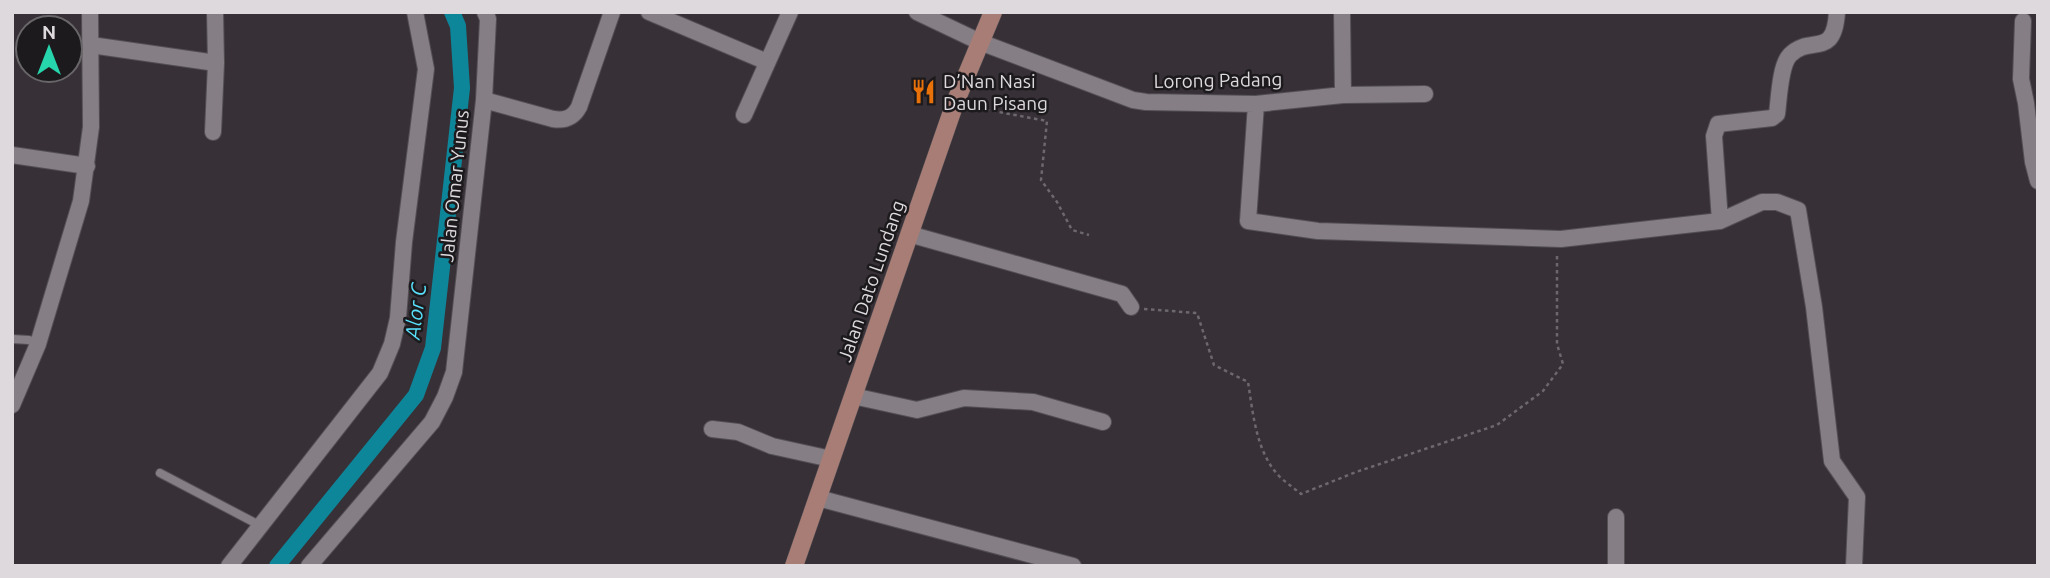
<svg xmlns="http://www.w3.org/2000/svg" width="2050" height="578" font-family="Ubuntu,sans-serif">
	<rect width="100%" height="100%" fill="#373137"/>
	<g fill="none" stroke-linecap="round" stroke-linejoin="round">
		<path stroke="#0e869a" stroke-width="16" d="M 277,566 L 416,395 L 433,348 L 462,88 L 458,26 L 452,12"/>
		<defs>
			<path id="service" d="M 12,339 L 29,340 L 38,344
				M 160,473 L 261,526"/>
			<path id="minor" d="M 649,12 L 767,62
				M 917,12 L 980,42 L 1133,100 L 1146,102 L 1256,104 L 1343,95 L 1425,94
				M 1342,12 L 1343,95
				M 2023,21 L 2021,79 L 2026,103 L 2033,162 L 2038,181
				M 91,45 L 216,63
				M 484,100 L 553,119 C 565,121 573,118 579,107 L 612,12
				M 1256,104 L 1248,221 L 1318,231 L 1561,239 L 1720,221 L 1762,202 L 1777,202 L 1798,210 L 1814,307 L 1832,461 L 1857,497 L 1854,566
				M 744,115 L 790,12
				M 213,132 L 216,63 L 215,12
				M 12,155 L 87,166
				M 1720,221 L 1714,136 L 1718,124 L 1772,118 L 1777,114 C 1779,99 1780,65 1790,55 C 1811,34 1834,60 1837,12
				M 909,234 L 1122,294 L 1131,307
				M 853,396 L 917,410 L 964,398 L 1033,402 L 1103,422
				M 12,405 L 38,344 L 81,201 L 91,127 L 90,12
				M 712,429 L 738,432 L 772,446 L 831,459
				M 818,498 L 1073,566
				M 1616,517 L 1616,566
				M 229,566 L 380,373 L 392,344 L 398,318 L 404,242 L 426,69 L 415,12
				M 309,566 L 432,422 L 445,397 L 454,372 L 484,100 L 488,19 L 485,12"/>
			<path id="secondary" d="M 794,566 L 955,103 L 993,12"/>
		</defs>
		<use href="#service" stroke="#534f53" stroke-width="10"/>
		<use href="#minor" stroke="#534f53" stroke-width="18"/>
		<use href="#secondary" stroke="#534f53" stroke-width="19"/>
		<path stroke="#6d686d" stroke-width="2.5" stroke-dasharray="3.5 3.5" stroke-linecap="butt" d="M 972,107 L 1047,121 L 1041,180 L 1057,202 L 1072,230 L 1089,235
			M 1144,309 L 1197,313 L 1214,365 L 1248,382 C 1253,413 1256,452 1279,476 C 1286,483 1294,488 1301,494 L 1356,472 L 1497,425 L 1543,391 L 1563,364 L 1557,344 L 1557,253"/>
		<use href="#service" stroke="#857e85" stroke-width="8"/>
		<use href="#minor" stroke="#857e85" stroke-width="16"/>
		<use href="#secondary" stroke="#a87d76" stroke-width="18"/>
	</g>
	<defs>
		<symbol id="restaurant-bare" viewBox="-9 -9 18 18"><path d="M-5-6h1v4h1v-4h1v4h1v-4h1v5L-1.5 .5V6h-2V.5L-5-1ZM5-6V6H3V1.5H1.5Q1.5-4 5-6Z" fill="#e8710a" stroke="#1c1a1c" stroke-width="2.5" paint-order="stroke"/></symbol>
	</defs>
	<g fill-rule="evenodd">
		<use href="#restaurant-bare" x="906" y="74" width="35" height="35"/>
	</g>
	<g text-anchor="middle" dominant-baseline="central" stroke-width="5" stroke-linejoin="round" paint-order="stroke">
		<g font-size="19" fill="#ddd9dd" stroke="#1c1a1c">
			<text transform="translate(1218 80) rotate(-1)">Lorong Padang</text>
			<text transform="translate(454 186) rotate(-84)">Jalan Omar Yunus</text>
			<text transform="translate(871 281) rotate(-71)">Jalan Dato Lundang</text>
		</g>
		<g font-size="19" fill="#ddd9dd" stroke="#1c1a1c" text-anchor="start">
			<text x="943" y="81">D’Nan Nasi<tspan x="943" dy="22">Daun Pisang</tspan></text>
		</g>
		<g font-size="21" font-style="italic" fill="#59e0fc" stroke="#1c1a1c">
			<text transform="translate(415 311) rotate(-83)">Alor C</text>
		</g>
	</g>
	<rect width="2050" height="578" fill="none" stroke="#ddd9dd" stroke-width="28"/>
	<g transform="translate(49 49)"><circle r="33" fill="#1c1a1c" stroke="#696669" stroke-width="2"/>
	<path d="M0-5L12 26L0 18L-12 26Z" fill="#27d5ad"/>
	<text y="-10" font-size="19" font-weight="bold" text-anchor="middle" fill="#ddd9dd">N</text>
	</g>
</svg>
